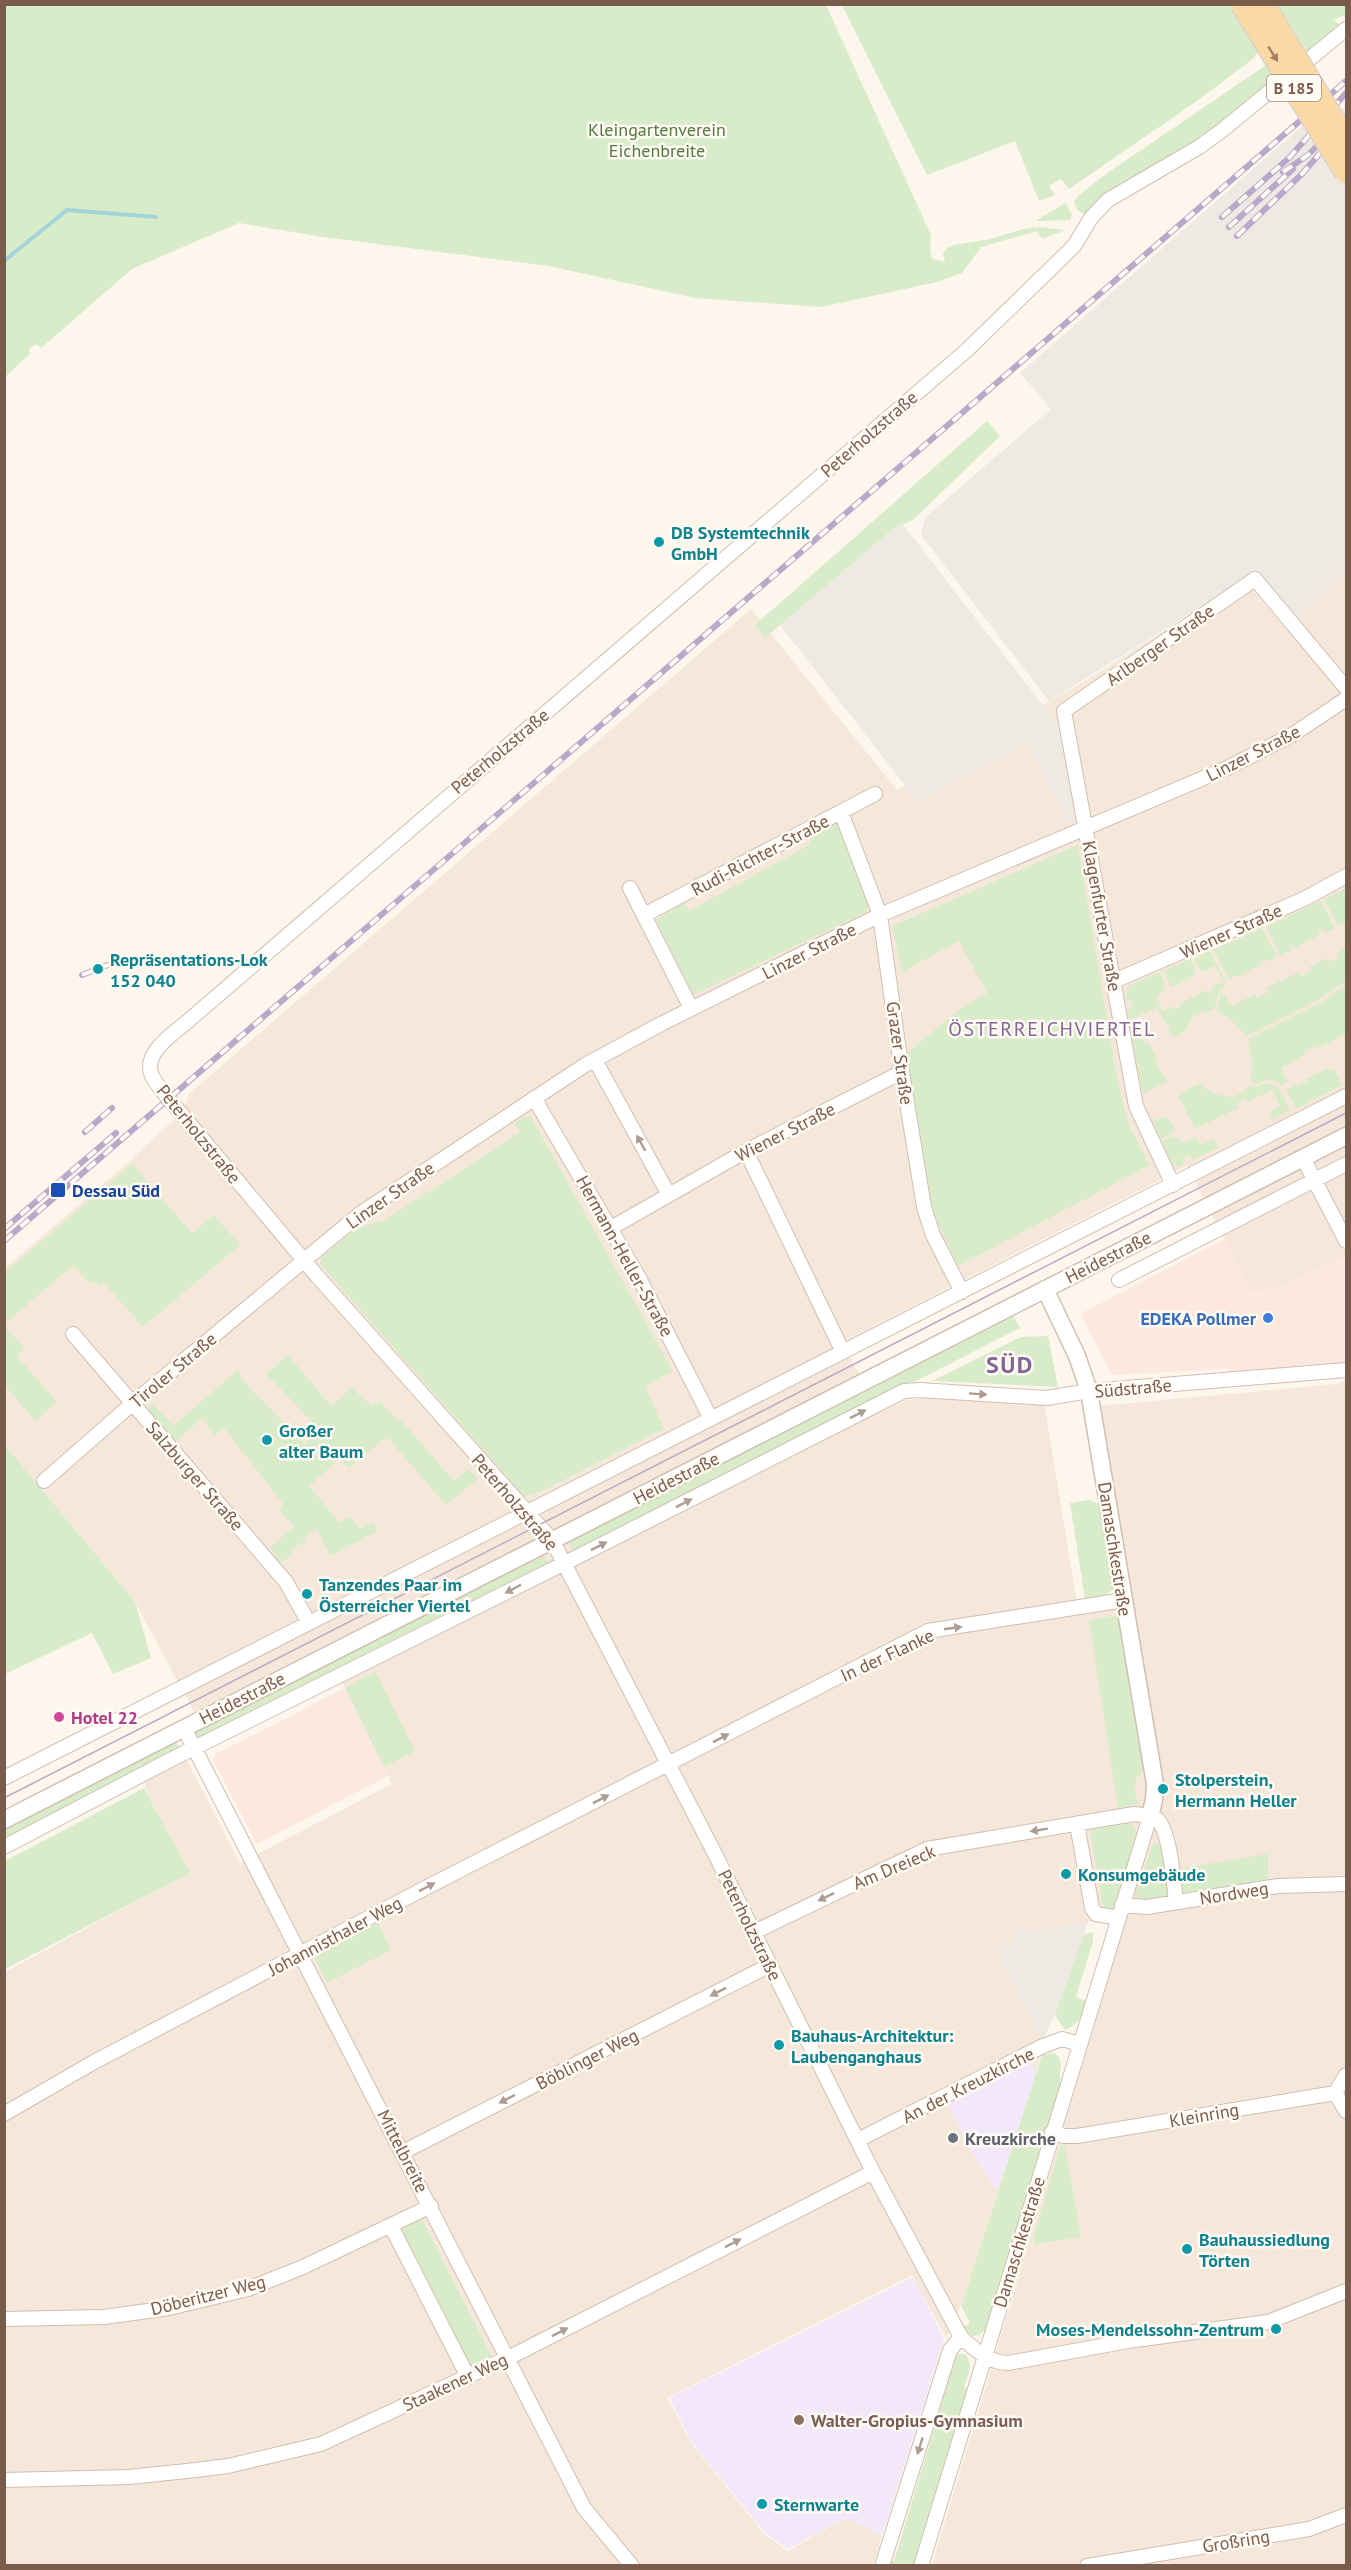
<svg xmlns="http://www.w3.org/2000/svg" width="1351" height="2570" font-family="'PT Sans',sans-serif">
	<rect width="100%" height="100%" fill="#fdf6ec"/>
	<path fill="#f5e8da" d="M 1346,568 L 1346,1256 L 1286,1285 L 1251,1293 L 1187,1166 L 842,1342 L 880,1413 L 907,1400 L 934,1397 L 1044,1402 L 1078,1610 L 1131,1602 L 1098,1406 L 1337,1384 L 1346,1380 L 1346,2565 L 932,2565 L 1124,1927 L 1102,1920 L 1014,1933 L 1042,2041 L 1041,2055 L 960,2308 L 946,2338 L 912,2275 L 667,2398 L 691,2443 L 765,2535 L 788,2551 L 846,2518 L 882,2535 L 873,2565 L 5,2565 L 5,1972 L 189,1873 L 145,1788 L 144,1762 L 179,1745 L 240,1863 L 392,1784 L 335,1667 L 205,1732 L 135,1602 L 5,1445 L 4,1269 L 130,1161 L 183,1111 L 189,1094 L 751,609 L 897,790 L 1093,676 L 1244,580 L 1285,628 Z"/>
	<path fill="#fde8e0" d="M 1224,1239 L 1251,1293 L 1286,1285 L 1346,1256 L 1346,1364 L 1229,1373 L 1228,1369 L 1112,1375 L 1080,1314 Z
		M 345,1688 L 388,1776 L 257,1844 L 213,1760 L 215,1754 Z"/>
	<path fill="#efe9e4" d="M 1346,105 L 1346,568 L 1295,618 L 1254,574 L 1049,701 L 921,535 L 925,518 L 1051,409 L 1020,373 L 1318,112 L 1330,123 Z
		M 901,522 L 1062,730 L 1079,817 L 1067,822 L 1028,743 L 918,802 L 780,625 Z
		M 1088,1922 L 1055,2015 L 1042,2041 L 995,1950 L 1013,1941 L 1014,1933 Z"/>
	<path fill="#f3e8fa" d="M 1029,2059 L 1036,2073 L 997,2192 L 975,2158 L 946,2101 Z
		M 913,2277 L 944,2339 L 882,2535 L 846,2518 L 788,2549 L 766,2534 L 692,2443 L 669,2398 Z"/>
	<path fill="#d8ecc9" d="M 5,4 L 826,5 L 931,235 L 930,249 L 932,259 L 945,262 L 943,254 L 947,248 L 954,245 L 991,239 L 1023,229 L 1039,227 L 1065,230 L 1042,239 L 1037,231 L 981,247 L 962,273 L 937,282 L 821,307 L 695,298 L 549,266 L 323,237 L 239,223 L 132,269 L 41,348 L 36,344 L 29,349 L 30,354 L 5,377 Z
		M 842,5 L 1230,5 L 1259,50 L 1254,58 L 1197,101 L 1069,189 L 1061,179 L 1049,186 L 1055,195 L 1039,201 L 1015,141 L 927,175 Z
		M 1278,5 L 1346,5 L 1346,14 L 1334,20 L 1341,26 L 1309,55 Z
		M 1266,65 L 1276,80 C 1245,105 1214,131 1180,152 C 1149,171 1108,184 1085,214 L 1078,211 L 1074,202 L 1079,195 L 1106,174 Z
		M 1066,203 L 1072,215 L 1070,220 L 1035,221 Z
		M 987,421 L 1000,436 L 913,520 L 894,528 L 765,638 L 755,625 Z
		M 838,824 L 868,905 L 866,912 L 693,995 L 656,919 L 684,903 L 689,911 L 811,844 L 808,837 L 828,825 Z
		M 1078,845 L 1118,1084 L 1129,1125 L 1150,1165 L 958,1266 L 928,1201 L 907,1053 L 961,1008 L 987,993 L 959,941 L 902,972 L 892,926 Z
		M 1346,888 L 1346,922 L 1338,926 L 1324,899 Z
		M 1321,901 L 1335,928 L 1324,933 L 1322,929 L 1318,932 L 1320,935 L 1294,948 L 1292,945 L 1290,947 L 1291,950 L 1280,956 L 1266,927 Z
		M 1262,928 L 1277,957 L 1266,962 L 1264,959 L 1261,961 L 1262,964 L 1237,977 L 1235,975 L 1230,981 L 1213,950 Z
		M 1346,947 L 1346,981 L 1313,1003 L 1247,1036 L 1229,1018 L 1216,1011 L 1222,992 L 1231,1006 L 1255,994 L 1257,998 L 1268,992 L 1266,988 L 1299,972 L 1301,976 L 1311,971 L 1309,967 L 1327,958 L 1329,962 L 1339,957 L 1337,952 Z
		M 1210,951 L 1226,983 L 1220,990 L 1214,1009 L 1193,1016 L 1184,1032 L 1173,1038 L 1168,1028 L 1171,1026 L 1169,1023 L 1166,1025 L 1157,1007 L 1129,1020 L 1127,1010 L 1133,1008 L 1131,1000 L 1126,1001 L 1128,986 L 1160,972 L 1166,985 L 1163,987 L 1165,991 L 1156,996 L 1163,1011 L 1173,1006 L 1175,1010 L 1181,1007 L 1179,1004 L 1206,990 L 1208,994 L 1213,991 L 1212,987 L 1223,981 L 1215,966 L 1202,972 L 1194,959 Z
		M 1191,958 L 1196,970 L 1193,972 L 1195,975 L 1172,987 L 1163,971 Z
		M 1346,985 L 1346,1034 L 1316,1049 L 1314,1046 L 1303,1051 L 1305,1055 L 1281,1068 L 1288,1082 L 1282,1086 L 1271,1079 L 1257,1084 L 1251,1082 L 1252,1060 L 1248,1039 L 1320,1003 Z
		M 1139,1023 L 1144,1033 L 1141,1035 L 1145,1044 L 1149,1043 L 1158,1061 L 1155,1063 L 1168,1081 L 1143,1094 L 1130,1027 Z
		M 1330,1068 L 1331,1071 L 1335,1070 L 1342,1085 L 1296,1109 L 1286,1090 L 1303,1082 L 1305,1084 L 1308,1083 L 1306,1079 Z
		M 1270,1083 L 1280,1090 L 1290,1110 L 1271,1120 L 1269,1116 L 1272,1114 L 1270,1111 L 1280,1106 L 1272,1090 L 1248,1102 L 1246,1098 L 1237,1103 L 1238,1108 L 1195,1129 L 1178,1095 L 1198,1084 C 1217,1096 1233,1105 1250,1085 L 1256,1087 Z
		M 526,1116 L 531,1117 L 673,1371 L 645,1386 L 664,1429 L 534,1495 L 524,1496 L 320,1264 L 322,1257 L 355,1229 L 385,1220 L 520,1132 L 514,1123 Z
		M 1164,1116 L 1166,1119 L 1169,1118 L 1175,1130 L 1161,1139 L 1153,1121 Z
		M 1174,1136 L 1176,1139 L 1179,1137 L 1182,1144 L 1196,1137 L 1201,1145 L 1213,1139 L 1219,1147 L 1192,1160 L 1189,1155 L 1182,1159 L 1184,1164 L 1179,1167 L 1173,1164 L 1162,1141 Z
		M 132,1164 L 192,1233 L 214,1215 L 240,1245 L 143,1327 L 104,1283 L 99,1286 L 94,1281 L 90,1284 L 73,1265 L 5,1324 L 5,1272 Z
		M 1012,1313 L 1020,1328 L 916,1381 L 895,1387 L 573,1552 L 567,1538 Z
		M 4,1325 L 24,1348 L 17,1356 L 57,1402 L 35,1421 L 5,1386 Z
		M 1048,1336 L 1058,1387 L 932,1381 L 1021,1337 Z
		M 288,1355 L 331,1406 L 352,1388 L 372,1406 L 380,1401 L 396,1419 L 402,1421 L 454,1481 L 468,1469 L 478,1479 L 446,1505 L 387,1437 L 349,1468 L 339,1459 L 309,1486 L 340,1523 L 350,1517 L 360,1529 L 373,1522 L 378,1531 L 330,1556 L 317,1529 L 304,1536 L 306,1541 L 291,1549 L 293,1554 L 280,1563 L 270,1547 L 294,1527 L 279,1510 L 283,1504 L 224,1428 L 214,1435 L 202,1418 L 175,1442 L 153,1417 L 149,1409 L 152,1404 L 173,1426 L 238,1370 L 242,1380 L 305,1444 L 319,1429 L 266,1374 Z
		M 5,1445 L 135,1602 L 151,1658 L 113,1674 L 92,1633 L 5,1674 Z
		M 1089,1500 L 1099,1504 L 1113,1589 L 1106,1595 L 1085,1599 L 1070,1503 Z
		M 544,1556 L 549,1564 L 195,1742 L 188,1729 Z
		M 1119,1616 L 1145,1769 C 1132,1780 1132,1789 1139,1804 L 1118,1808 L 1089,1620 Z
		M 375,1671 L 415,1751 L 384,1767 L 345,1688 Z
		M 173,1737 L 181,1750 L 5,1842 L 5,1824 Z
		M 144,1788 L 190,1873 L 5,1969 L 5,1861 Z
		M 1124,1820 L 1133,1826 L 1137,1833 L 1114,1909 L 1104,1912 L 1089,1826 Z
		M 1153,1843 L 1161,1844 L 1168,1894 L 1163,1899 L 1145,1902 L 1135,1895 Z
		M 1268,1854 L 1268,1878 L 1262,1883 L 1187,1896 L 1183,1894 L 1178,1869 Z
		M 378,1923 L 391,1950 L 327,1983 L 313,1955 Z
		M 1093,1932 L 1093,1941 L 1076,1997 L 1086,2001 C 1082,2015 1080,2024 1065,2030 L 1055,2015 L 1084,1934 Z
		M 1050,2053 L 1056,2054 C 1066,2065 1057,2073 1061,2085 L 987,2328 L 979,2335 L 973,2336 L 961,2328 L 970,2323 L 961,2306 L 1042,2055 Z
		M 1065,2145 L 1081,2237 L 1035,2244 L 1033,2240 L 1060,2146 Z
		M 422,2219 L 493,2359 L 469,2371 L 397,2231 Z
		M 958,2354 L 965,2354 C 974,2365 968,2375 964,2387 L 968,2389 L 915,2565 L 888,2566 L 888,2560 L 894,2561 L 948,2383 L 946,2381 L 953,2357 Z"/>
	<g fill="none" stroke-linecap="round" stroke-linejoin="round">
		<path stroke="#a5d3da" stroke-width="4" d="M 4,261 L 67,210 L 156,217"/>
		<defs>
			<path id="minor" d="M 1346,29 L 1220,132 L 1199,147 L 1108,200 L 1091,218 L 1074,246 L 967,350 L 188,1021 C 173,1034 142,1053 152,1076 C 156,1084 163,1092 169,1099 L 317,1276 L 552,1540 L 713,1850 L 873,2172 L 961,2337 C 974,2349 989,2363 1008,2363 L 1128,2341 L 1268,2322 L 1346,2291
				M 841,812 L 880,915 L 902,1072 L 924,1207 L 933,1235 L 962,1292
				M 630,888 L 691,1008
				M 644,915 L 875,794
				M 1114,981 L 1304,899 L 1346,876
				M 595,1060 L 669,1195
				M 534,1098 L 638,1276 L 710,1417
				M 746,1151 L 843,1352
				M 1303,1158 L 1346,1241
				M 1173,1185 L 1136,1106 L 1064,711 L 1255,579 L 1346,688
				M 611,1228 L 746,1151 L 902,1072
				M 1119,1280 L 1346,1164
				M 73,1334 L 286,1582 L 309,1623
				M 44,1481 L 133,1403 L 361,1213 L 585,1065 L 663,1023 L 880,915 L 1225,769 L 1292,735 L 1346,699
				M 184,1728 L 584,2508 L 632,2566
				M 4,1778 L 1346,1096
				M 1077,1824 L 1092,1908 L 1096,1914 L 1119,1918
				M 4,1847 L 170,1760 L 577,1557 L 904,1391 L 920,1390 L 1047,1398 L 1089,1391 L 1346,1370
				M 1122,1905 L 1147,1907 L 1278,1886 L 1346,1884
				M 754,1932 L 927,1849 L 1134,1814 C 1142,1815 1151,1815 1157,1819 C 1170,1830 1174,1884 1176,1902
				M 1335,2093 L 1346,2111
				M 4,2114 L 94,2062 L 431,1885 L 928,1631 L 1124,1600
				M 1052,2132 L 1064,2136 L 1077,2136 L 1335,2093 L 1346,2075
				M 858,2140 L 1043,2046 L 1062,2039 L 1080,2044
				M 403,2152 L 770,1965
				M 391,2226 L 468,2377
				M 4,2319 L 104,2317 L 169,2308 L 248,2289 L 303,2267 L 431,2206
				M 4,2480 L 129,2477 L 187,2471 L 228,2466 L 321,2444 L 516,2354 L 873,2172
				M 882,2566 L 950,2350 L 961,2337
				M 921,2566 L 1150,1816
				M 1087,2566 L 1309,2529 L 1346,2515"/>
			<path id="tertiary" d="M 1045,1289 L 1077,1356 L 1089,1391 L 1155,1784 L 1154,1800 L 1150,1816
				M 4,1820 L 1346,1136"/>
		</defs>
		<use href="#minor" stroke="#d1beb0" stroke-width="16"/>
		<use href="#tertiary" stroke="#d1beb0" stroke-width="19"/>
		<use href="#minor" stroke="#fff" stroke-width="14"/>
		<use href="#tertiary" stroke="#fff" stroke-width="16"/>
		<path stroke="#b9a8c9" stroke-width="1.5" d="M 4,1798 L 1346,1113"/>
		<defs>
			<path id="rail" d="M 1283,172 L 1308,155 L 1320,143
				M 1222,217 L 1290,157 L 1346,93
				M 1229,227 L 1293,169
				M 1237,236 L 1302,174 L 1346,123
				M 82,975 L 113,963
				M 85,1132 L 112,1108
				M 4,1229 L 116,1133
				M 4,1241 L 1346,81"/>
		</defs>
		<use href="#rail" stroke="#b9a8c9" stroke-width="6"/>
		<use href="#rail" stroke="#fffaf3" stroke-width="4" stroke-dasharray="11" stroke-linecap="butt"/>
		<defs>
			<path id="primary-bridge" d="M 1242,4 L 1346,172
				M 1263,4 L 1346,141"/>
		</defs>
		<use href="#primary-bridge" stroke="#dad1cd" stroke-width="25" stroke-linecap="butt"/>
		<use href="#primary-bridge" stroke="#fbd9a5" stroke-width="22"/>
	</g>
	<defs><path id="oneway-solid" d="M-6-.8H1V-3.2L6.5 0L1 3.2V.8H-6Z" transform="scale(1.5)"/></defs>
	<use fill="#a18267" href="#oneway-solid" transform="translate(1273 54) rotate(58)"/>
	<g fill="#af9d94">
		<use href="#oneway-solid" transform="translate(641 1143) rotate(-119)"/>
		<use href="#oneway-solid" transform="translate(978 1394) rotate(4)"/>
		<use href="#oneway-solid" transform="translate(858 1414) rotate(-27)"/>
		<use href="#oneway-solid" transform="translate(684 1503) rotate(-27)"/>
		<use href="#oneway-solid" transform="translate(599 1546) rotate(-27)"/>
		<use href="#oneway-solid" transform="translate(513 1589) rotate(152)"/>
		<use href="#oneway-solid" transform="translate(953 1628) rotate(-8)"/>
		<use href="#oneway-solid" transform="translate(721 1738) rotate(-27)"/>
		<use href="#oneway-solid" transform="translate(601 1799) rotate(-27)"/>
		<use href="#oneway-solid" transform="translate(1039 1830) rotate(171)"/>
		<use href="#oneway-solid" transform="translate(427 1887) rotate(-27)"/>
		<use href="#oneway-solid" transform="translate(826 1897) rotate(154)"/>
		<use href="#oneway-solid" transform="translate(718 1992) rotate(153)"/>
		<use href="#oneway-solid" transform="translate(507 2099) rotate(153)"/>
		<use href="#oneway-solid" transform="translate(733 2243) rotate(-27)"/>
		<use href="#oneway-solid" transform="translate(560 2332) rotate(-27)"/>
		<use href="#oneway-solid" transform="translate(920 2446) rotate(107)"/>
	</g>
	<g fill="#0f9aa8" stroke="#fffaf3" stroke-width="2">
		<circle cx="659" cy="542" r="6"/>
		<circle cx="98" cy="969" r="6"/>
		<circle cx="267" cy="1440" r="6"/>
		<circle cx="307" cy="1594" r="6"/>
		<circle cx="1163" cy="1789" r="6"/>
		<circle cx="1066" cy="1874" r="6"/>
		<circle cx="779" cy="2045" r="6"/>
		<circle cx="1187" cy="2249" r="6"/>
		<circle cx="1276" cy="2329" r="6"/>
		<circle cx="762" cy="2504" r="6"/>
	</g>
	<rect fill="#1a4fb4" stroke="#fffaf3" stroke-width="2" x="50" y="1182" width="16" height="16" rx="3"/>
	<circle fill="#3f7fe0" stroke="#fffaf3" stroke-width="2" cx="1268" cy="1318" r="6"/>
	<circle fill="#d1479c" stroke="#fffaf3" stroke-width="2" cx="59" cy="1717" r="6"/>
	<circle fill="#6b7280" stroke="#fffaf3" stroke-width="2" cx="953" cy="2138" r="6"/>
	<circle fill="#8d6e63" stroke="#fffaf3" stroke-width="2" cx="799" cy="2420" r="6"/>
	<g text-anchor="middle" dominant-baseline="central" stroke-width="5" stroke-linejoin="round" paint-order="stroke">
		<rect fill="#fffaf3" stroke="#a28b7f" stroke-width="1.5" x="1267" y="75" width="54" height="26" rx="4.5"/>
		<g font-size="16" font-weight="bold" fill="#7a5c4d">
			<text x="1294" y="88">B 185</text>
		</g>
		<g font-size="18" fill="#537a41" stroke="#fffaf3">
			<text x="657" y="129">Kleingartenverein<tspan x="657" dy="21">Eichenbreite</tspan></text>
		</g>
		<g font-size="18" fill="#7a5c4d" stroke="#fffaf3">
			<text transform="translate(869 434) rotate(-41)">Peterholzstraße</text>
			<text transform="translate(1160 645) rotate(-35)">Arlberger Straße</text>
			<text transform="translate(500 751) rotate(-40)">Peterholzstraße</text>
			<text transform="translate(1253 753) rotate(-27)">Linzer Straße</text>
			<text transform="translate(760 855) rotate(-28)">Rudi-Richter-Straße</text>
			<text transform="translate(1102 916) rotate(80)">Klagenfurter Straße</text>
			<text transform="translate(1231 931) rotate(-24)">Wiener Straße</text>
			<text transform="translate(809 951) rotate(-27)">Linzer Straße</text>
			<text transform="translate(900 1053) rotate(82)">Grazer Straße</text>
			<text transform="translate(785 1132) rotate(-27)">Wiener Straße</text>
			<text transform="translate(199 1134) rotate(51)">Peterholzstraße</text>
			<text transform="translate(390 1195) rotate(-35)">Linzer Straße</text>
			<text transform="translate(625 1256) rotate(61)">Hermann-Heller-Straße</text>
			<text transform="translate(1108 1257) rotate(-27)">Heidestraße</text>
			<text transform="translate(173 1370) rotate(-40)">Tiroler Straße</text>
			<text transform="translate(1133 1388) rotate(-5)">Südstraße</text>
			<text transform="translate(195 1476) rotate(49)">Salzburger Straße</text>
			<text transform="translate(676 1478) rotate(-27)">Heidestraße</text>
			<text transform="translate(515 1502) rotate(49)">Peterholzstraße</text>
			<text transform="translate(1115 1549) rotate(81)">Damaschkestraße</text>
			<text transform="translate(887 1655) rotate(-25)">In der Flanke</text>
			<text transform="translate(242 1698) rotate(-27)">Heidestraße</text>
			<text transform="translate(894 1867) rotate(-23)">Am Dreieck</text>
			<text transform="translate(1234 1893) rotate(-9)">Nordweg</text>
			<text transform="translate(750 1925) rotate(64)">Peterholzstraße</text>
			<text transform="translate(335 1936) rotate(-28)">Johannisthaler Weg</text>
			<text transform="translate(587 2059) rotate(-27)">Böblinger Weg</text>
			<text transform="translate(968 2085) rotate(-27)">An der Kreuzkirche</text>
			<text transform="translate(1204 2115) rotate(-10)">Kleinring</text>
			<text transform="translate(403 2151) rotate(63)">Mittelbreite</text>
			<text transform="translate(1019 2242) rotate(-73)">Damaschkestraße</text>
			<text transform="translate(208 2295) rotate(-14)">Döberitzer Weg</text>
			<text transform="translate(455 2382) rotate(-25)">Staakener Weg</text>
			<text transform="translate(1236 2541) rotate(-9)">Großring</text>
		</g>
		<g font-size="18" font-weight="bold" fill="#0d838f" stroke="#fffaf3" text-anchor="start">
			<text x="671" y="532">DB Systemtechnik<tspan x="671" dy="21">GmbH</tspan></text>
			<text x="110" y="959">Repräsentations-Lok<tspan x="110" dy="21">152 040</tspan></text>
			<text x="279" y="1430">Großer<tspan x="279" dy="21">alter Baum</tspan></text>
			<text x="319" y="1584">Tanzendes Paar im<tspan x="319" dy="21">Österreicher Viertel</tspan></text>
			<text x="1175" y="1779">Stolperstein,<tspan x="1175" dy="21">Hermann Heller</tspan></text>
			<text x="1078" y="1874">Konsumgebäude</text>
			<text x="791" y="2035">Bauhaus-Architektur:<tspan x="791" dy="21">Laubenganghaus</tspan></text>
			<text x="1199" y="2239">Bauhaussiedlung<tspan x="1199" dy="21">Törten</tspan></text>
			<text x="1264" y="2329" text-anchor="end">Moses-Mendelssohn-Zentrum</text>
			<text x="774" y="2504">Sternwarte</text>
		</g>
		<g font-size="18" font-weight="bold" fill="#164399" stroke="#fffaf3" text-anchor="start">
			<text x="72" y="1190">Dessau Süd</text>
		</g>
		<g font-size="18" font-weight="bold" fill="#366cbe" stroke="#fffaf3" text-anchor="end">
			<text x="1256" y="1318">EDEKA Pollmer</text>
		</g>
		<g font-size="18" font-weight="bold" fill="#b23c85" stroke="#fffaf3" text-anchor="start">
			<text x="71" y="1717">Hotel 22</text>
		</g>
		<g font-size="18" font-weight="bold" fill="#5b616d" stroke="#fffaf3" text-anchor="start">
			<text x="965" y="2138">Kreuzkirche</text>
		</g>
		<g font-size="18" font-weight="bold" fill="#785e54" stroke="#fffaf3" text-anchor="start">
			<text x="811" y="2420">Walter-Gropius-Gymnasium</text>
		</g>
		<g font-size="20" letter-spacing="1.5" fill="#846695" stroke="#fffaf3">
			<text x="1052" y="1029">ÖSTERREICHVIERTEL</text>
		</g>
		<g font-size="24" font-weight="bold" letter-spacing="1.5" fill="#846695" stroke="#fffaf3">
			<text x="1010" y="1364">SÜD</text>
		</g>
	</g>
	<rect width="1351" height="2570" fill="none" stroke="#7a5c4d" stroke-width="12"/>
</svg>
